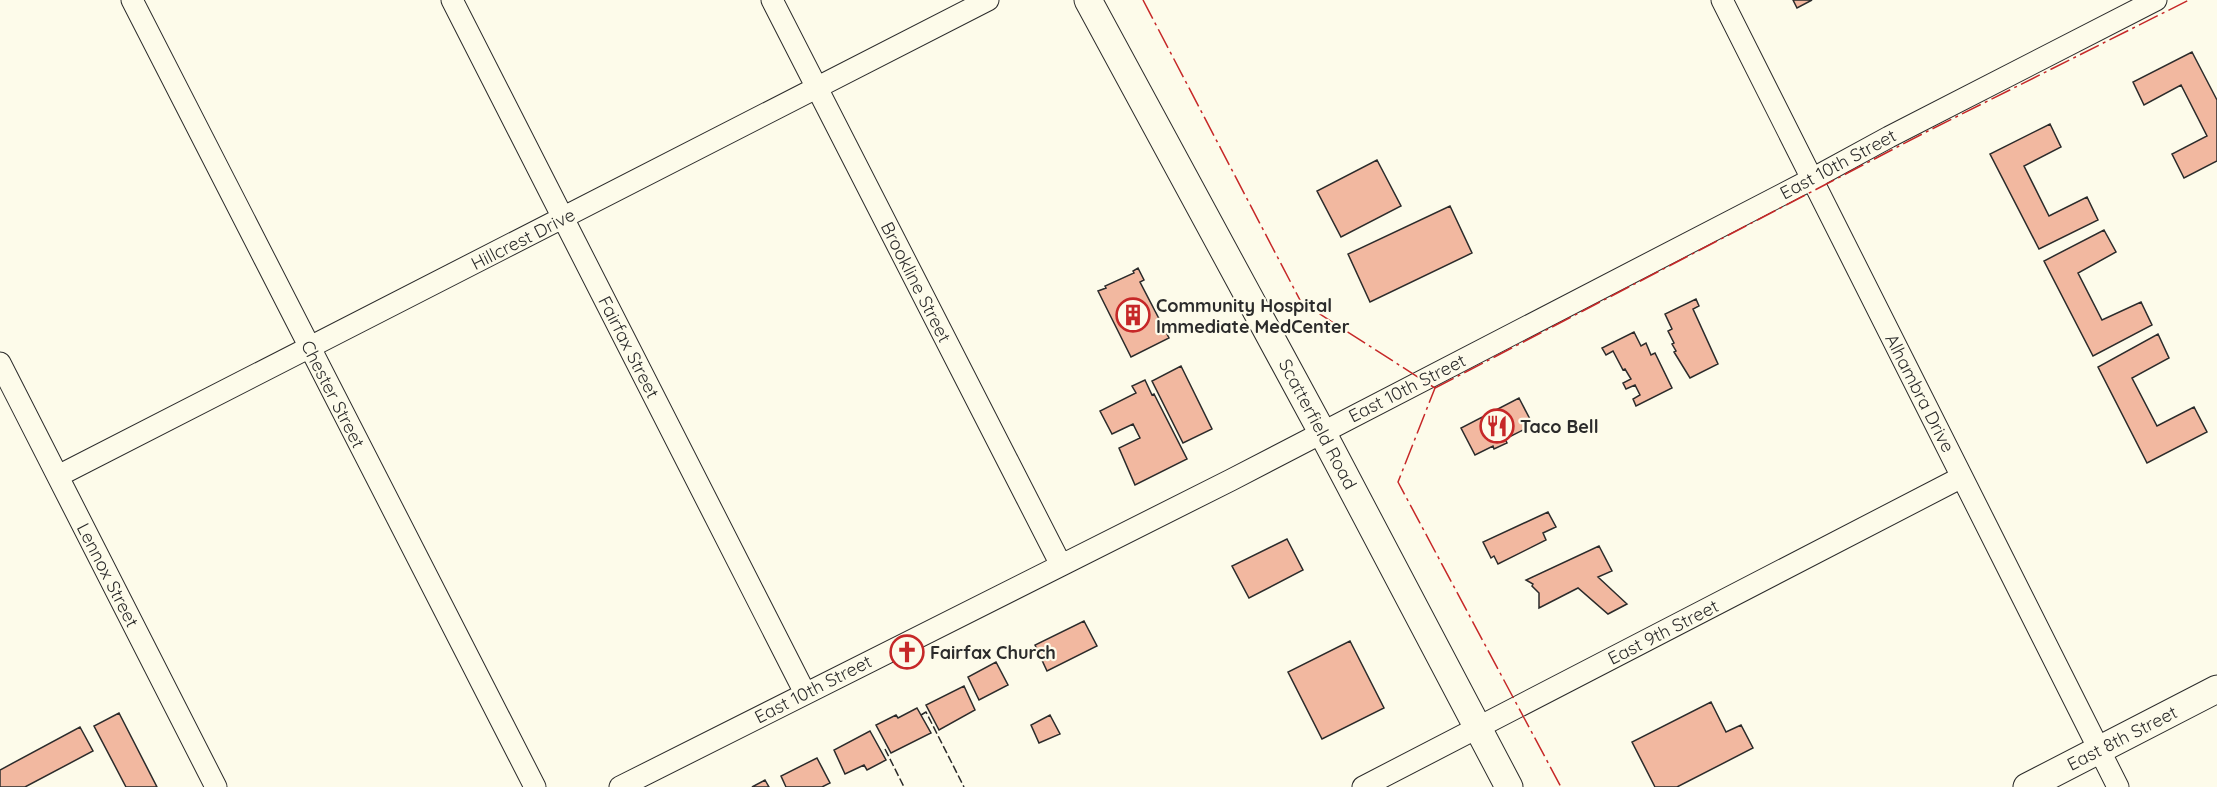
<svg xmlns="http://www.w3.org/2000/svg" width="2217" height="787" font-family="Quicksand,sans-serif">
	<rect width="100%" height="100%" fill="#fdfbea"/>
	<path fill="#f2b8a0" stroke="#2b2b2b" stroke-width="1.5" d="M 1793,0 L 1812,0 L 1797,8 Z
		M 2192,52 L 2217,100 L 2217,161 L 2184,178 L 2172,154 L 2207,136 L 2181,85 L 2144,105 L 2133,82 Z
		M 2050,124 L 2061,147 L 2024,166 L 2049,216 L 2087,197 L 2098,220 L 2039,249 L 1990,154 Z
		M 1377,160 L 1401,206 L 1341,237 L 1317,191 Z
		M 1450,206 L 1472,253 L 1370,302 L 1348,254 Z
		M 2104,230 L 2116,252 L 2078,273 L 2102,320 L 2141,302 L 2152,325 L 2093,356 L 2044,261 Z
		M 1138,268 L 1144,280 L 1140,282 L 1169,338 L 1131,357 L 1098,291 L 1106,288 L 1105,286 L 1134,273 L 1133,271 Z
		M 1696,299 L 1699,306 L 1693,309 L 1718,364 L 1690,378 L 1674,352 L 1676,351 L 1672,344 L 1674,343 L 1668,331 L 1672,329 L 1665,314 Z
		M 1634,332 L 1641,346 L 1646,343 L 1651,355 L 1655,353 L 1672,388 L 1636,406 L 1633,399 L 1640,395 L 1635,385 L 1626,389 L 1623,383 L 1631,379 L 1625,369 L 1623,370 L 1613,351 L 1606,355 L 1602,348 Z
		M 2158,334 L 2169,358 L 2132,378 L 2157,426 L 2194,407 L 2207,432 L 2147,463 L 2098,367 Z
		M 1181,366 L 1212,429 L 1183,443 L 1152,381 Z
		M 1145,380 L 1152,395 L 1154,394 L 1187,459 L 1135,485 L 1119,448 L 1140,438 L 1133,424 L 1112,434 L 1100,411 L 1136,393 L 1132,386 Z
		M 1519,398 L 1533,425 L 1505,439 L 1507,443 L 1494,449 L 1493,446 L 1475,455 L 1461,428 Z
		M 1548,512 L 1556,527 L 1543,533 L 1546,540 L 1498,564 L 1494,556 L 1491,558 L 1483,542 Z
		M 1287,539 L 1303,570 L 1249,598 L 1232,566 Z
		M 1599,546 L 1612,571 L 1598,577 L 1627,604 L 1608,614 L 1578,588 L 1539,608 L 1539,593 L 1532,586 L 1533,584 L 1526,580 Z
		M 1084,621 L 1097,646 L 1047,671 L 1035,645 Z
		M 1350,641 L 1384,708 L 1322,739 L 1288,672 Z
		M 996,662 L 1008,685 L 979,700 L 968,677 Z
		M 964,686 L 975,710 L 939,730 L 926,705 Z
		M 1711,702 L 1726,732 L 1741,725 L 1753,748 L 1677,787 L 1655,787 L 1632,742 Z
		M 917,708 L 931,733 L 891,753 L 876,725 L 896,715 L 898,718 Z
		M 119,713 L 157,787 L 126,787 L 94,726 Z
		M 1050,715 L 1060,734 L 1039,743 L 1031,725 Z
		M 80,727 L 93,751 L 25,787 L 0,787 L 0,770 Z
		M 870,731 L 886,760 L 867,770 L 864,765 L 845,774 L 834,750 Z
		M 817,758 L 830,783 L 822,787 L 786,787 L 781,776 Z
		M 765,780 L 769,787 L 752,787 Z"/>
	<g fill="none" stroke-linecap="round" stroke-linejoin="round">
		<defs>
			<path id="minor" d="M 132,0 L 535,787
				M 452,0 L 805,693
				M 772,0 L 1061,565
				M 1722,0 L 2118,787
				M 0,363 L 216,787
				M 58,476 L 988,0
				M 620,787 L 1231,480 L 1812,179 L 1889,137 L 2156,0
				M 1363,787 L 1962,477"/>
			<path id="major" d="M 1088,0 L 1322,432 L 1509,787
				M 2027,787 L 2217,689"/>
		</defs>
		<use href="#minor" stroke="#2b2b2b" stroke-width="23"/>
		<use href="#major" stroke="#2b2b2b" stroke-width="29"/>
		<use href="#minor" stroke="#fdfbea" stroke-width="21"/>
		<use href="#major" stroke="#fdfbea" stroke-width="27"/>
		<path stroke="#2b2b2b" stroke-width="1.5" stroke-dasharray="8 3" stroke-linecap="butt" d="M 921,715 L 926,712 L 964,787
			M 885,749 L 904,787"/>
		<path stroke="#c62828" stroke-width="1.5" stroke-dasharray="21 4.5 3 4.5" stroke-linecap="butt" d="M 1143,0 L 1301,302 L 1435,388 L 1398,482 L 1561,787
			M 1435,388 L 1930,130 L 2189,0"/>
	</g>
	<defs>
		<symbol id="building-ring" viewBox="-11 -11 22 22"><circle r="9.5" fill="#fdfbea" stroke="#c62828" stroke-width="1.5"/><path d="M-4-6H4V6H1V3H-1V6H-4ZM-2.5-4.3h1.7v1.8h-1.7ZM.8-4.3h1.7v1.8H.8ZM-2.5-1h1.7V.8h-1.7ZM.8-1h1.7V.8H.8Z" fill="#c62828"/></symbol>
		<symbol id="restaurant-ring" viewBox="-11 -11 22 22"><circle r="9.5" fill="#fdfbea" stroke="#c62828" stroke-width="1.5"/><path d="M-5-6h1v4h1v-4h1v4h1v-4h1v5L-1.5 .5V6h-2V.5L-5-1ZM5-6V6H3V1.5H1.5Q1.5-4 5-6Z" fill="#c62828"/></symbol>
		<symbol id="church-ring" viewBox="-11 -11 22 22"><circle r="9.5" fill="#fdfbea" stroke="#c62828" stroke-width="1.5"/><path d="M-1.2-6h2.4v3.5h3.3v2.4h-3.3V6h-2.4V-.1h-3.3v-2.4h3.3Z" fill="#c62828"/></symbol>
	</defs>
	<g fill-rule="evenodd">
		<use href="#building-ring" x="1114" y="296" width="38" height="38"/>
		<use href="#restaurant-ring" x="1478" y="407" width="38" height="38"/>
		<use href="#church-ring" x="888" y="633" width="38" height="38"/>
	</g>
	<g text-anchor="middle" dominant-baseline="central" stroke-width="4.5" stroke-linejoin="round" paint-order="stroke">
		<g font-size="18" fill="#2b2b2b" stroke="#fdfbea">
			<text transform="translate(1838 164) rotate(-28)">East 10th Street</text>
			<text transform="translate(523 239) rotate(-27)">Hillcrest Drive</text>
			<text transform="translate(916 282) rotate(63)">Brookline Street</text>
			<text transform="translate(629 347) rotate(63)">Fairfax Street</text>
			<text transform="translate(1407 388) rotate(-27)">East 10th Street</text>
			<text transform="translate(1920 393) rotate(63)">Alhambra Drive</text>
			<text transform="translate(333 394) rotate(63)">Chester Street</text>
			<text transform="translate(1318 424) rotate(62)">Scatterfield Road</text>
			<text transform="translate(108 575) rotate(63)">Lennox Street</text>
			<text transform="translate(1663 632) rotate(-27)">East 9th Street</text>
			<text transform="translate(813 689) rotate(-27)">East 10th Street</text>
			<text transform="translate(2122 738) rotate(-27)">East 8th Street</text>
		</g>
		<g font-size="18" font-weight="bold" fill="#2b2b2b" stroke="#fdfbea" text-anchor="start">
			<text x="1156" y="305">Community Hospital<tspan x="1156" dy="21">Immediate MedCenter</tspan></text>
			<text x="1520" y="426">Taco Bell</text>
			<text x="930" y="652">Fairfax Church</text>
		</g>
	</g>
</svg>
